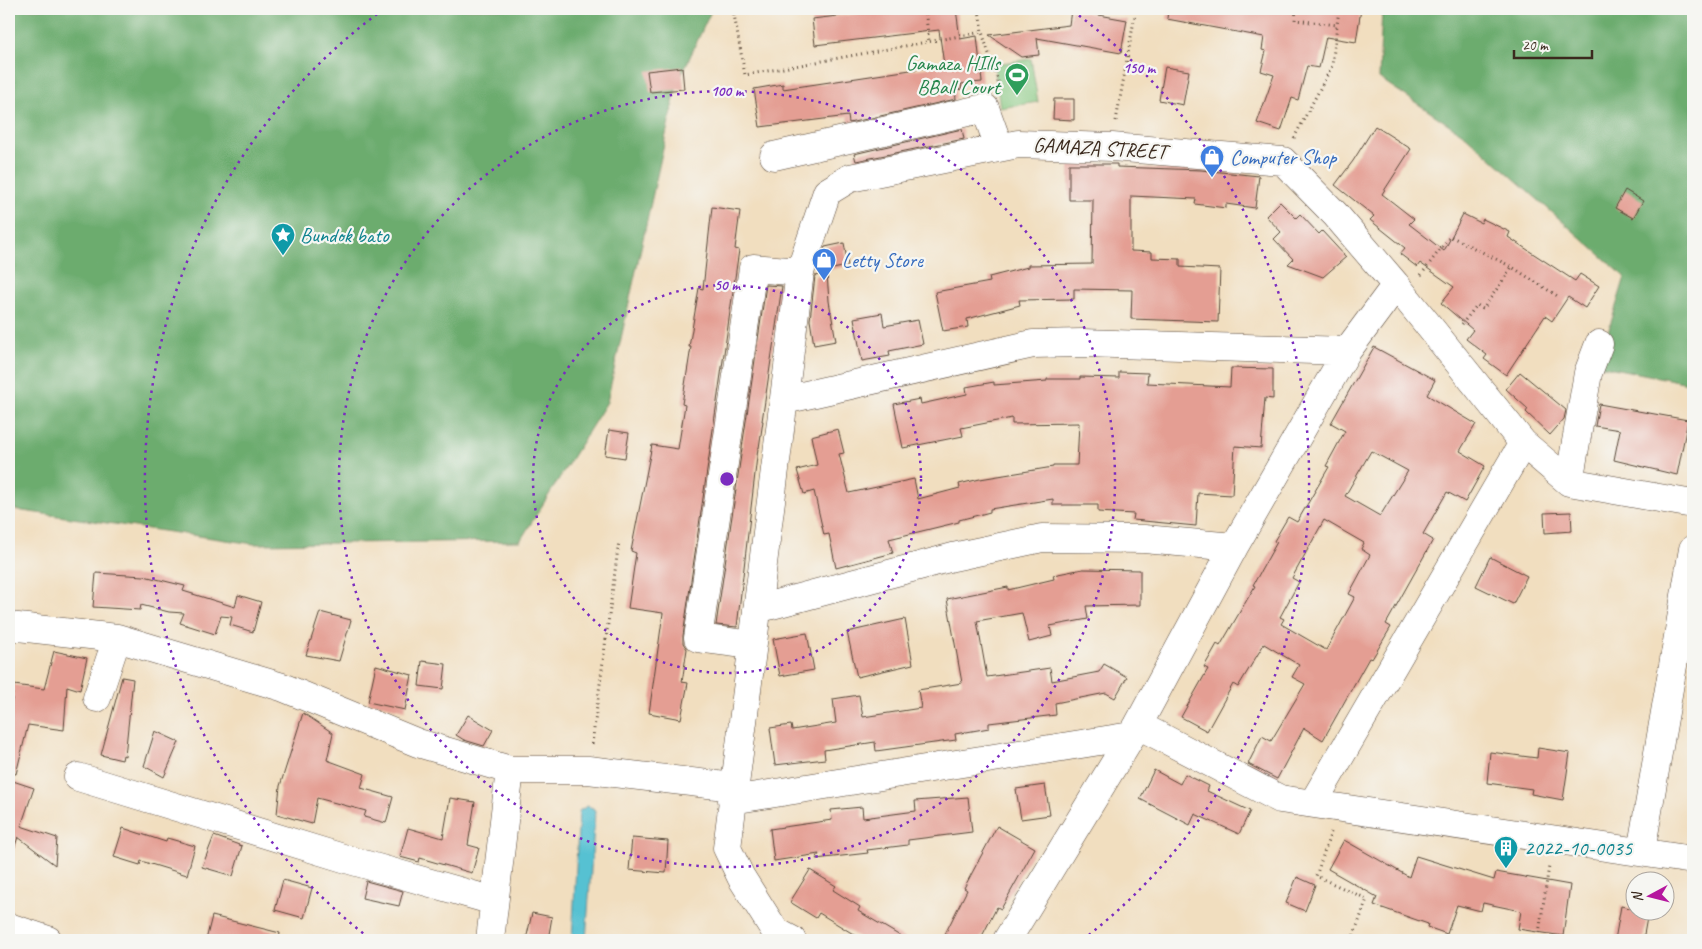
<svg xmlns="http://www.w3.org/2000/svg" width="1702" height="949" font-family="Caveat,sans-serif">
	<rect width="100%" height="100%" fill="#f6f6f2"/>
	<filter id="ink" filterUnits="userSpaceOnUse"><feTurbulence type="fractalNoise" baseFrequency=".02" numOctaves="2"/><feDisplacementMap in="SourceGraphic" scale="10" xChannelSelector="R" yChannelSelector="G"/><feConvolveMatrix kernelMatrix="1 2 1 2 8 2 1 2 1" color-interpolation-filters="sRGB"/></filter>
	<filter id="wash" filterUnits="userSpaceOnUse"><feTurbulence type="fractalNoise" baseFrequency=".0096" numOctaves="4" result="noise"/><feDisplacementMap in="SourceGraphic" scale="20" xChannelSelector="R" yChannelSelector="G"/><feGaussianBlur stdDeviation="1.12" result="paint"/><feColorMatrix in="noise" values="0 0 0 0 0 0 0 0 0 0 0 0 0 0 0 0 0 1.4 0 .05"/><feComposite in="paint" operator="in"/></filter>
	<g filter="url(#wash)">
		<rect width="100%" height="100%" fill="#f1debf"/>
		<path fill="#86c880" stroke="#60794f" d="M 1031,59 L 1038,102 L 1000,108 L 994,64 Z"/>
		<path fill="#6cac6e" stroke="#546b46" d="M 9,9 L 712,9 L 677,85 L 607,402 L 520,541 L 254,544 L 9,509 Z
			M 1382,9 L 1693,9 L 1693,384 L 1598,365 L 1625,277 L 1466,136 L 1379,78 Z"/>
		<path fill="#57c1d2" stroke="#497678" d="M 587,806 L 593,808 L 595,812 L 586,940 L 572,940 L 579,811 Z"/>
		<g id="blocks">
			<path fill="#e49e93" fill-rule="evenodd" d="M 863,9 L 956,9 L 960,39 L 977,36 L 982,82 L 961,84 L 962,89 L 955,90 L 956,99 L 849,123 L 848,116 L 760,127 L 754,89 L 783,84 L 783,89 L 944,65 L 939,30 L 815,45 L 812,19 L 863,13 Z
				M 1168,9 L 1361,9 L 1356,42 L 1326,37 L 1319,68 L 1307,66 L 1298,100 L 1292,98 L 1281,131 L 1257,123 L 1274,75 L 1261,71 L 1266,51 L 1262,50 L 1264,37 L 1167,19 Z
				M 1071,10 L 1127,20 L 1121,53 L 1037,38 L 1039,55 L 1021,57 L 989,35 L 1069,25 Z
				M 682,67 L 684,89 L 650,92 L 647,71 Z
				M 1165,67 L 1189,71 L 1183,105 L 1159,100 Z
				M 1054,99 L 1074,99 L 1074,120 L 1053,119 Z
				M 1375,126 L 1411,149 L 1382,194 L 1414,219 L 1409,224 L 1444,251 L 1463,214 L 1481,223 L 1483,219 L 1510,232 L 1508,237 L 1575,281 L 1580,274 L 1599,286 L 1585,308 L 1568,297 L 1552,321 L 1545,316 L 1506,375 L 1484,359 L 1487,355 L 1466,339 L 1473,330 L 1441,303 L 1454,287 L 1420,263 L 1417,267 L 1400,254 L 1405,248 L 1370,220 L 1374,216 L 1335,185 L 1353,161 Z
				M 962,129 L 964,139 L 856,161 L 854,154 Z
				M 1069,164 L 1117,164 L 1117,167 L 1201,170 L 1259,176 L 1255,208 L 1226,204 L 1226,208 L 1195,204 L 1196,199 L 1131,196 L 1131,251 L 1152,252 L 1152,258 L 1180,259 L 1180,267 L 1220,269 L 1218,322 L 1131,319 L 1132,290 L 1074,289 L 1074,299 L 1019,300 L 1020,305 L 967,319 L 968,327 L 943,331 L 935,292 L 990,282 L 989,277 L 1028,267 L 1028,265 L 1092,264 L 1093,200 L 1069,200 Z
				M 1625,190 L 1643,201 L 1633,218 L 1615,208 Z
				M 1280,202 L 1296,218 L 1300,214 L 1319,234 L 1322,231 L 1346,257 L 1323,277 L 1288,264 L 1293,259 L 1274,239 L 1281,232 L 1266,216 Z
				M 712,207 L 740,211 L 735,249 L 739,250 L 683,636 L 683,643 L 687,649 L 682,682 L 688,683 L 681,719 L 649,713 L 663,613 L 628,608 L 636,553 L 631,551 L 652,445 L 678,449 L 685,405 L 682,404 L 691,347 L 689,347 L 699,288 L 703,289 Z
				M 844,243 L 848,266 L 827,270 L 823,252 L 825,247 Z
				M 827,274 L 829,301 L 836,341 L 814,345 L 810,320 L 815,276 Z
				M 766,285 L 782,286 L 762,421 L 763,421 L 759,448 L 758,448 L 737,627 L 716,625 Z
				M 882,313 L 884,326 L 918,320 L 923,344 L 889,351 L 890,356 L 862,361 L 854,318 Z
				M 1374,347 L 1435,380 L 1427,395 L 1476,424 L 1460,451 L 1485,466 L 1465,502 L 1447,492 L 1423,534 L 1433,540 L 1386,624 L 1391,627 L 1372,659 L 1369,658 L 1323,740 L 1304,728 L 1277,779 L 1248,764 L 1262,736 L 1271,741 L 1305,684 L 1292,677 L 1299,665 L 1264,644 L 1238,687 L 1233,684 L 1207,731 L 1181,717 L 1208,669 L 1204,667 L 1217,644 L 1220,646 L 1255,586 L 1253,585 L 1277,542 L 1274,541 L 1288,517 L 1297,522 L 1329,467 L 1326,466 L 1345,431 L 1331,423 ZM 1371,451 L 1408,471 L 1380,516 L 1345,496 ZM 1324,520 L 1364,543 L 1361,549 L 1370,555 L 1349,594 L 1355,597 L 1326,650 L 1281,624 L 1284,619 L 1280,617 L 1299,582 L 1292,578 Z
				M 1231,368 L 1273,369 L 1273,399 L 1265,398 L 1261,448 L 1235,446 L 1232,495 L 1198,493 L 1196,526 L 1133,520 L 1134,514 L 1098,512 L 1098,505 L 1053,505 L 1053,499 L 990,509 L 990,512 L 959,520 L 959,522 L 889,539 L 893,553 L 836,568 L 829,534 L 824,535 L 814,491 L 804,494 L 797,470 L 817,465 L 811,436 L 838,429 L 844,453 L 839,454 L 849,493 L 914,479 L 918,499 L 960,488 L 959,484 L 980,479 L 1053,467 L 1053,465 L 1077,465 L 1079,423 L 1012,424 L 1012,418 L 961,428 L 963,436 L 903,448 L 894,404 L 920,399 L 921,404 L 967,394 L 966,387 L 994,382 L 994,385 L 1047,381 L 1047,379 L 1080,379 L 1080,377 L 1119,378 L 1119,372 L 1148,373 L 1147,383 L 1230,387 Z
				M 1520,372 L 1566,410 L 1564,419 L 1550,435 L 1526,412 L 1528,409 L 1506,389 Z
				M 1599,404 L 1688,420 L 1677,475 L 1614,460 L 1620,430 L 1595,426 Z
				M 609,430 L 629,433 L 625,458 L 605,455 Z
				M 1571,512 L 1572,531 L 1545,533 L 1544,513 Z
				M 1490,557 L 1527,576 L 1513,604 L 1476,586 Z
				M 1083,569 L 1140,570 L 1140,605 L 1086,606 L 1088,619 L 1050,626 L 1052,636 L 1029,642 L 1022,613 L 977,621 L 987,677 L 1050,668 L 1052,681 L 1099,672 L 1104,664 L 1127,677 L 1115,698 L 1106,693 L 1055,703 L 1056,715 L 989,723 L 989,728 L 955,734 L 956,740 L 876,751 L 875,742 L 824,750 L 825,759 L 775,765 L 770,728 L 791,725 L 792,730 L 836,723 L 833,699 L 859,695 L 863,717 L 921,708 L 918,690 L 962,683 L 947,599 L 1008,587 L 1008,590 L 1054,579 L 1053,575 Z
				M 96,573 L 144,576 L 185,586 L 183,591 L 235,607 L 238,595 L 261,602 L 253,632 L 230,625 L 232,617 L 221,616 L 215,634 L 180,623 L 184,613 L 169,612 L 141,605 L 140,610 L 93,607 Z
				M 320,612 L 351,620 L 339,661 L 306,655 Z
				M 905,619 L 913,664 L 857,677 L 847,632 Z
				M 807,633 L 814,670 L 780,676 L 773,639 Z
				M 54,651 L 87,658 L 80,690 L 67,686 L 64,730 L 28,725 L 16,774 L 9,773 L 9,721 L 14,685 L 44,689 Z
				M 422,661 L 446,664 L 443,689 L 419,686 Z
				M 376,665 L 412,675 L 405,710 L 368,702 Z
				M 122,677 L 133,679 L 125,756 L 123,755 L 122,760 L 101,755 Z
				M 303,713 L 333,733 L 327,760 L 365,774 L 361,788 L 393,797 L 386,823 L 364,817 L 366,811 L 317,798 L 312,824 L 277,814 L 280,786 Z
				M 468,715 L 493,730 L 484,746 L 464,740 L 456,735 Z
				M 155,731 L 179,742 L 164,777 L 144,766 Z
				M 1538,748 L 1570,753 L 1563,800 L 1531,794 L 1532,789 L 1487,783 L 1490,752 L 1537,758 Z
				M 1154,770 L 1180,784 L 1185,774 L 1209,786 L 1207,791 L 1250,811 L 1239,834 L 1195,814 L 1190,825 L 1140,799 Z
				M 13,781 L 34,788 L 21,826 L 57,838 L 55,865 L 18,837 L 13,852 L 9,851 L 9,794 Z
				M 1045,785 L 1050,815 L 1021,819 L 1016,789 Z
				M 968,797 L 972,832 L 908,840 L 908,845 L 867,850 L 868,853 L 816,859 L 819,854 L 774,861 L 770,829 L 832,820 L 831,810 L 862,807 L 863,818 L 916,811 L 915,801 Z
				M 450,798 L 475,802 L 468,845 L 479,848 L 472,873 L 420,858 L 419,862 L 400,857 L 408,828 L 443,838 Z
				M 997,826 L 1035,848 L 1001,909 L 997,907 L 980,940 L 942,940 L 967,890 L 964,888 Z
				M 123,828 L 166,842 L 167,838 L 195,846 L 187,875 L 141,861 L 140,865 L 114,857 Z
				M 214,836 L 242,846 L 233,876 L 202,867 Z
				M 632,838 L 668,841 L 666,873 L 629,870 Z
				M 1344,840 L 1409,877 L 1416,856 L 1494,880 L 1496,872 L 1570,885 L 1563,936 L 1518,929 L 1521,911 L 1483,903 L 1481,911 L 1457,905 L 1447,934 L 1427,927 L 1428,924 L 1374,905 L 1377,897 L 1328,869 Z
				M 810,870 L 836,886 L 833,890 L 860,907 L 858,911 L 907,940 L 863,940 L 819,913 L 816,918 L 790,902 Z
				M 1297,877 L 1315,885 L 1305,911 L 1286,903 Z
				M 283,880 L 312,888 L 304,918 L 275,910 Z
				M 366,881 L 403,891 L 399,906 L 362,898 Z
				M 1621,906 L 1634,909 L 1634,912 L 1648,912 L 1643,940 L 1615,940 Z
				M 532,913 L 552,917 L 548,940 L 526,940 Z
				M 212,916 L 280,933 L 279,940 L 206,940 Z"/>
		</g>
	</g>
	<g filter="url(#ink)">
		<use href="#blocks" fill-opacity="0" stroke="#564536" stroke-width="1"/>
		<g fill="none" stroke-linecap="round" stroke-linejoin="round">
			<defs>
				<path id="minor" d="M 774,156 L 985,108 L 999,147
					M 784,400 L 1033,344 L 1082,343 L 1347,351
					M 1569,482 L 1588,373 L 1599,344
					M 757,609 L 953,557 L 1042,538 L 1144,539 L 1234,547
					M 9,626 L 117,638 L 282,687 L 418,743 L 510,770 L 588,770 L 734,787
					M 752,645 L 698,638 L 753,268 L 800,272
					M 97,698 L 117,638
					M 1138,725 L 1280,799 L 1693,860
					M 78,777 L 353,861 L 494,901
					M 732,800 L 1131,736
					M 1313,803 L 1523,443
					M 1641,852 L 1693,549
					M 9,927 L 48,940
					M 490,940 L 510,770
					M 792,940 L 775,931 L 741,877 L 727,848 L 800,272 L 827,192 L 850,178 L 1018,144 L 1112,147 L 1283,161 L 1335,214 L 1396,285 L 1523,443 L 1569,482 L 1693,504
					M 1007,940 L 1138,725 L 1234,547 L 1347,351 L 1396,285"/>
			</defs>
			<use href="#minor" stroke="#564536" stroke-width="29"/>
			<path stroke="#564536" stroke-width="3" stroke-dasharray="1 4" stroke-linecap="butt" d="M 733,9 L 745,75 L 982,32
				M 925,9 L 929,42
				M 979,9 L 982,32 L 999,85
				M 1296,9 L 1295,20 L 1337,25
				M 1116,121 L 1136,9
				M 1294,138 L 1332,66 L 1339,9
				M 1421,275 L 1450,236 L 1512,267 L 1559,297
				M 1462,324 L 1477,305 L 1483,309 L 1512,267
				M 592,744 L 619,541
				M 1331,832 L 1316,876 L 1367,899 L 1352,940
				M 1539,933 L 1549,866"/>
			<use href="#minor" stroke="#fff" stroke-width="28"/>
		</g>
	</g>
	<g fill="none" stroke="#7b2cbf" stroke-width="2.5" stroke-dasharray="2.5 5">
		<circle cx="727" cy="479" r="194"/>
		<circle cx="727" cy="479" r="388"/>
		<path d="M369 938A582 582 0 0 1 381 11M1073 11A582 582 0 0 1 1085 938"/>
	</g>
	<defs>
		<symbol id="stadium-pin" viewBox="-11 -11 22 30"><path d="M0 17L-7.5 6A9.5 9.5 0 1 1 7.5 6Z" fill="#2e9e5b" stroke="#f6f6f2"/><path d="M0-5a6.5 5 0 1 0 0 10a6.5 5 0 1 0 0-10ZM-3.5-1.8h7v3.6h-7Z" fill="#fff"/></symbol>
		<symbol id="shop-pin" viewBox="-11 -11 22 30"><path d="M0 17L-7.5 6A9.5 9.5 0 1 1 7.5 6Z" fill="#3f7fe0" stroke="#f6f6f2"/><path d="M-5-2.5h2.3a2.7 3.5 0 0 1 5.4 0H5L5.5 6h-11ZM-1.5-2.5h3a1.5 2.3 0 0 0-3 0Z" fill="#fff"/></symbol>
		<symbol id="sight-pin" viewBox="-11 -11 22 30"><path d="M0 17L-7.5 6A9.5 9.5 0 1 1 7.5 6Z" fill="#0f9aa8" stroke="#f6f6f2"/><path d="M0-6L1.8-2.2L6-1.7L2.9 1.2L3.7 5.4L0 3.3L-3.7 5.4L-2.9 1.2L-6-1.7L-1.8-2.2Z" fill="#fff"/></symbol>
		<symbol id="building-pin" viewBox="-11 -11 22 30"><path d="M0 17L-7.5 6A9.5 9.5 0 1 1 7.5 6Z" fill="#0f9aa8" stroke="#f6f6f2"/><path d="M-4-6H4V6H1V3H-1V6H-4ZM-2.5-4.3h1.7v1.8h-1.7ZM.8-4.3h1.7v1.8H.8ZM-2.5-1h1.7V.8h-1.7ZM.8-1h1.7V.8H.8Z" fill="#fff"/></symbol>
	</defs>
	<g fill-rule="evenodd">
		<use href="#stadium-pin" x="1003" y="61" width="28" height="38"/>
		<use href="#shop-pin" x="1198" y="143" width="28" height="38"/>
		<use href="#sight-pin" x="269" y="221" width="28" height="38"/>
		<use href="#shop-pin" x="810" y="246" width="28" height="38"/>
		<use href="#building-pin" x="1492" y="834" width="28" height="38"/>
	</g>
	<g text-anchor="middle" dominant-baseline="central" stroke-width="4.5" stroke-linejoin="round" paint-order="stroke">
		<g font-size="21" fill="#27864d" stroke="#f6f6f2" text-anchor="end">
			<text x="1000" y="63">Gamaza HIlls<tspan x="1000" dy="24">BBall Court</tspan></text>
		</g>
		<g font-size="21" fill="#3b2a1e" stroke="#f6f6f2">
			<text transform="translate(1100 148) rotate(3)">GAMAZA STREET</text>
		</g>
		<g font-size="21" fill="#366cbe" stroke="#f6f6f2" text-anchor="start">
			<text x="1230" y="157">Computer Shop</text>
			<text x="842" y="260">Letty Store</text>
		</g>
		<g font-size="21" fill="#0d838f" stroke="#f6f6f2" text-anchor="start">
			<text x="300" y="235">Bundok bato</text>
			<text x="1524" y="848">2022-10-0035</text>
		</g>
	</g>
	<circle cx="727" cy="479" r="8" fill="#7b2cbf" stroke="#f6f6f2" stroke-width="2.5"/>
	<g font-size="15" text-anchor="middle" font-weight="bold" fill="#7b2cbf" stroke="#f6f6f2" stroke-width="4.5" stroke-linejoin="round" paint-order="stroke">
		<text x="1139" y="73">150 m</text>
		<text x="727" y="96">100 m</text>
		<text x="727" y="290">50 m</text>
	</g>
	<rect width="1702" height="949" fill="none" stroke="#f6f6f2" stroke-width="30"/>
	<g transform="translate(1650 896) rotate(263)"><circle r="24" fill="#f6f6f2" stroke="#aba49d"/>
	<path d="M0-4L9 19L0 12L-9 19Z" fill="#b5179e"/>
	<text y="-8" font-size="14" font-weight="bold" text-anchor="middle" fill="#3b2a1e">N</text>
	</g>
	<path d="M1514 50v8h78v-8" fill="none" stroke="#3b2a1e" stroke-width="2.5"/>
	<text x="1522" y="50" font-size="15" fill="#3b2a1e" stroke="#f6f6f2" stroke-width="4" paint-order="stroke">20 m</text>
</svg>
